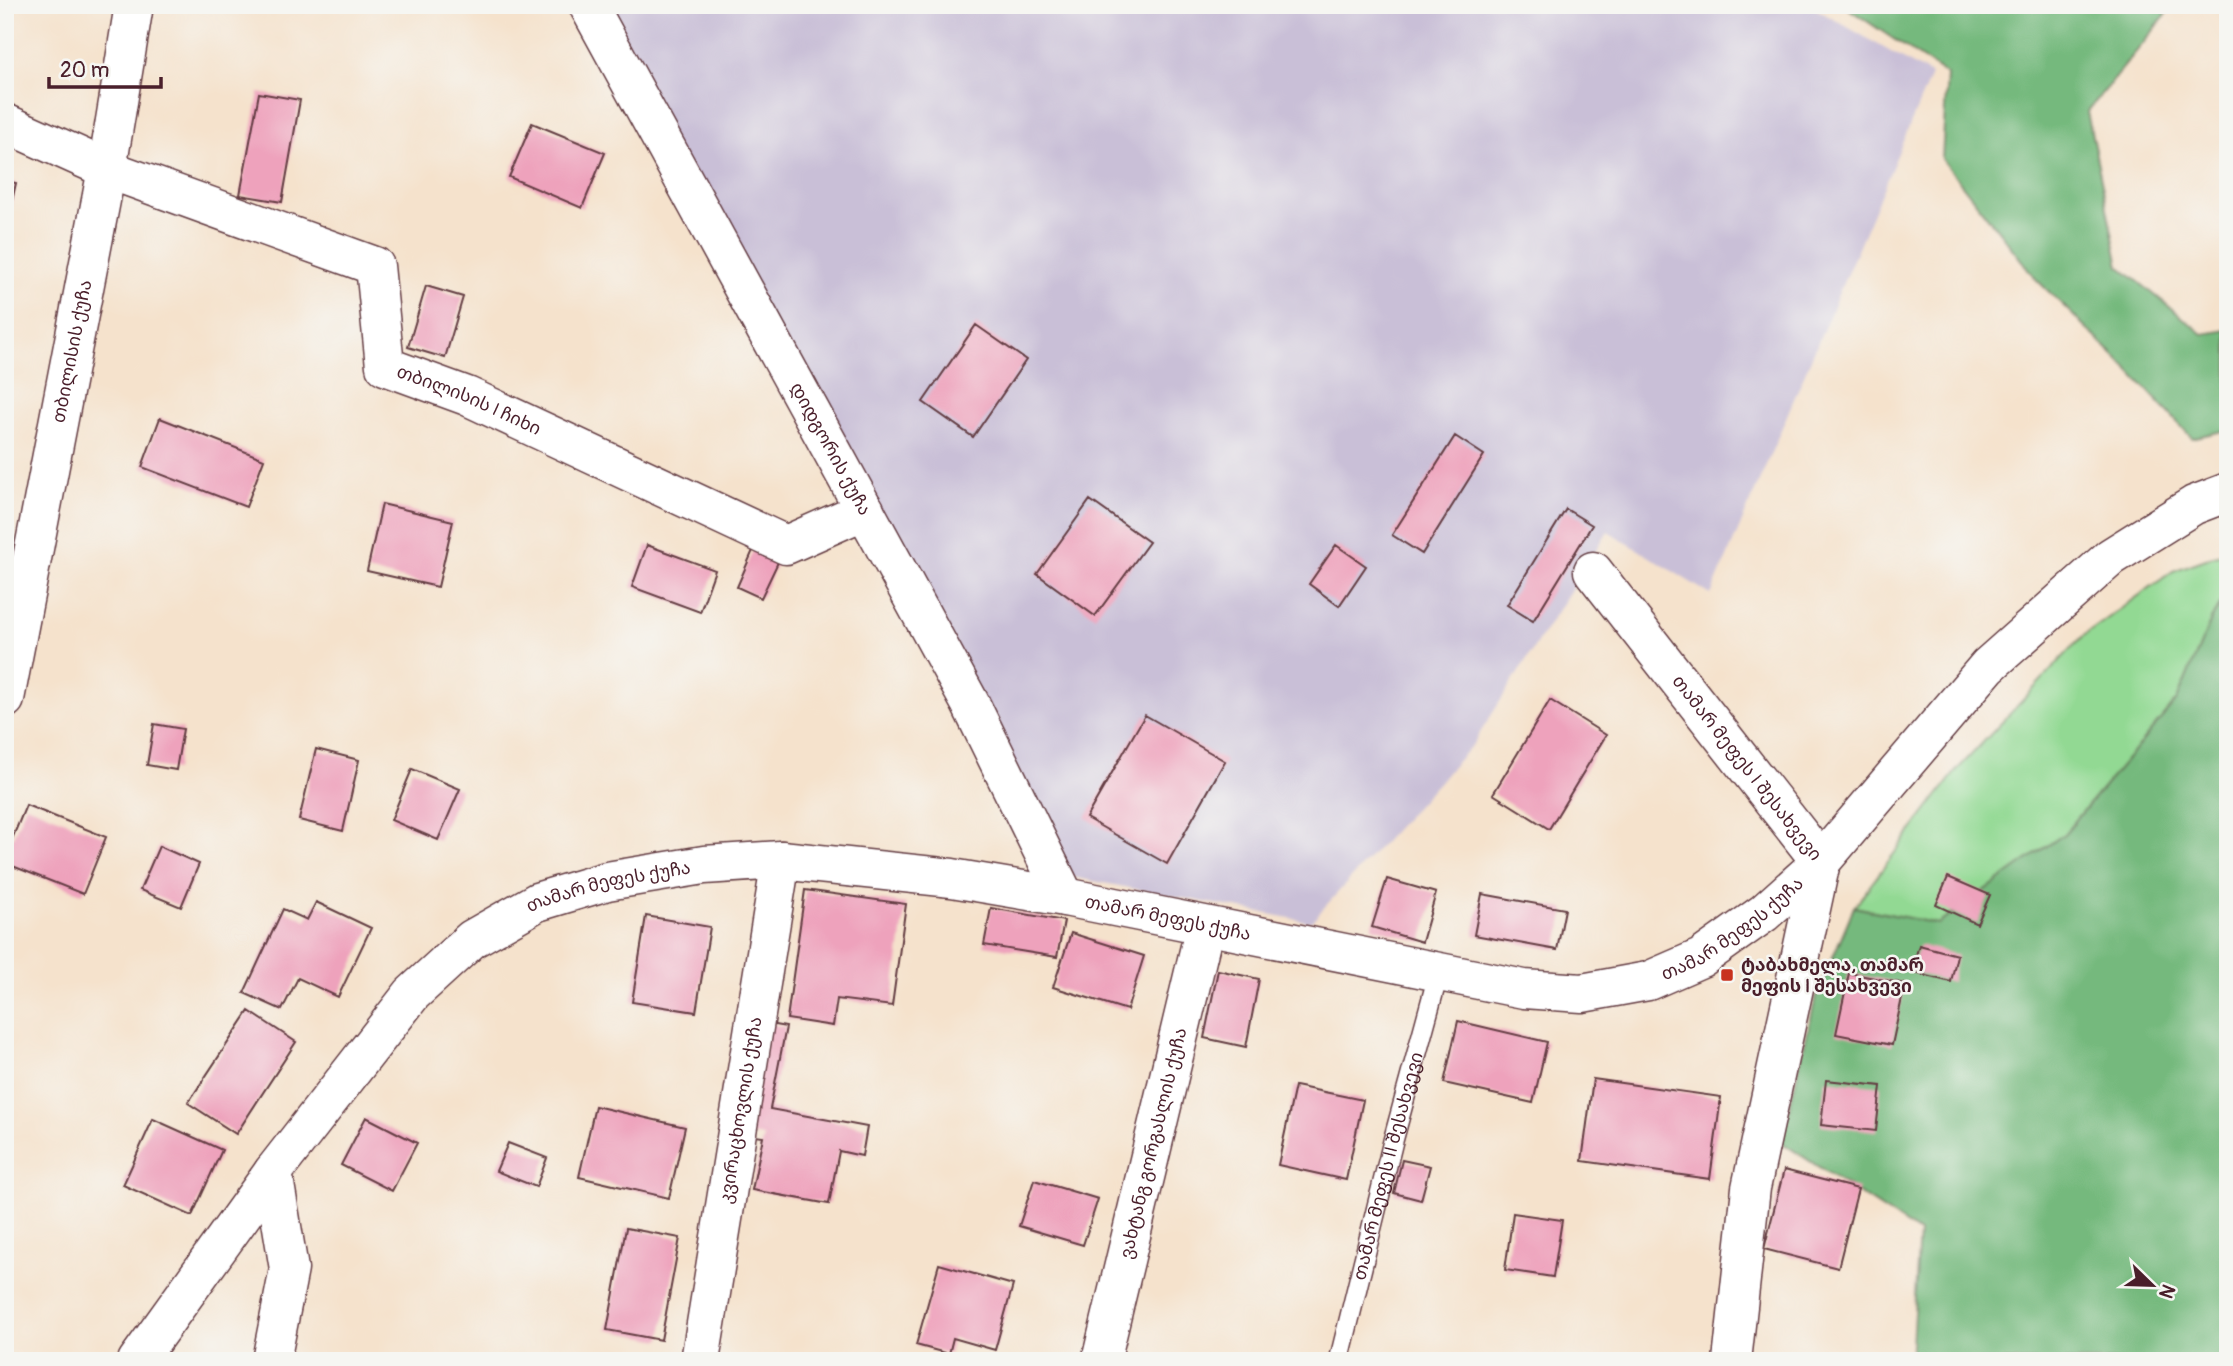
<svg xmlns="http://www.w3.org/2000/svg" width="2233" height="1366" font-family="Pangolin,'Noto Sans Georgian',sans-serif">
	<rect width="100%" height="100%" fill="#f6f6f2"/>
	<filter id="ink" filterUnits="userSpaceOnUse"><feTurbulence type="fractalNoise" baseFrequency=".0143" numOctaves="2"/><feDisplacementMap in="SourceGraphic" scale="14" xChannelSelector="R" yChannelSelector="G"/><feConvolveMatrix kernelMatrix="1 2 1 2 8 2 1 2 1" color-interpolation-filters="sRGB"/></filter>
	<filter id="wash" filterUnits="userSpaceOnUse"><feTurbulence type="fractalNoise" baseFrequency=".00686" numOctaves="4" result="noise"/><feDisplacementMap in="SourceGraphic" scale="28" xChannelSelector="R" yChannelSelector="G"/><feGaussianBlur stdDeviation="1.57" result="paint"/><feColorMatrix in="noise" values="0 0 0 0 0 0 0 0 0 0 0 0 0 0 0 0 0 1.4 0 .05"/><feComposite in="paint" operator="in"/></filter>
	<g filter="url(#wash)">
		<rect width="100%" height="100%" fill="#f5e2cc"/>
		<path fill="#c9bfd7" d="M 597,5 L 1809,5 L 1931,75 L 1711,595 L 1608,531 L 1473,744 L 1311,922 L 1061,875 Z"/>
		<path fill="#92d993" stroke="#6e7c5f" stroke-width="2" d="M 2228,551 L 2228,592 L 2211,620 L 2177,700 L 2064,834 L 1938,924 L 1854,907 L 1957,770 L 2082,637 L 2173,571 Z"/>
		<path fill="#75b97d" stroke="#606c54" stroke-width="2" d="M 1843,5 L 2170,5 L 2166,15 L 2087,112 L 2119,266 L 2203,334 L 2228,330 L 2228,430 L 2192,438 L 2125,366 L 2037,280 L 1942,159 L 1947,75 Z
			M 2228,592 L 2228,1361 L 1911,1361 L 1919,1233 L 1781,1142 L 1816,997 L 1854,907 L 1938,924 L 2064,834 L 2177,700 L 2211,620 Z"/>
		<g id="blocks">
			<path fill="#eea2bc" d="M 259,93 L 300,100 L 282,202 L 240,195 Z
				M 532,123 L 605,153 L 582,208 L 509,177 Z
				M 5,181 L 16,183 L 6,228 L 5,228 Z
				M 426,286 L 463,297 L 445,358 L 408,347 Z
				M 976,325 L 1026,360 L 973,437 L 923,402 Z
				M 160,418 L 264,459 L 246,507 L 142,467 Z
				M 1455,436 L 1484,455 L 1422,554 L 1392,535 Z
				M 1090,500 L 1149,542 L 1095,616 L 1037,574 Z
				M 382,504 L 453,521 L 438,587 L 367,571 Z
				M 1566,509 L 1592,525 L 1533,621 L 1507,605 Z
				M 647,545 L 715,570 L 700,612 L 632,587 Z
				M 1336,545 L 1366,566 L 1339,606 L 1309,584 Z
				M 754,548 L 779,560 L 761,598 L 737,587 Z
				M 1550,700 L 1606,735 L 1549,829 L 1493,794 Z
				M 1145,715 L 1225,761 L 1167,864 L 1086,818 Z
				M 154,724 L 183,729 L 176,770 L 147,765 Z
				M 316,749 L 359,760 L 343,831 L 299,820 Z
				M 412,769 L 460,789 L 438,840 L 391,820 Z
				M 26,805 L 106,837 L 83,894 L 5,863 L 5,856 Z
				M 159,846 L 199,864 L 181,907 L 140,890 Z
				M 1948,877 L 1990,895 L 1977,924 L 1936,905 Z
				M 1387,879 L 1436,893 L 1422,942 L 1372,927 Z
				M 805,890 L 906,904 L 892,1006 L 837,999 L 833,1026 L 787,1019 Z
				M 1482,894 L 1565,909 L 1557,950 L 1474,935 Z
				M 316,902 L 371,928 L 338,997 L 298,978 L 282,1010 L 244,993 L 283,909 L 307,920 Z
				M 991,908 L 1064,921 L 1057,957 L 984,945 Z
				M 646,916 L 710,927 L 696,1012 L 632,1002 Z
				M 1071,933 L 1144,956 L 1127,1010 L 1053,987 Z
				M 1919,945 L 1957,955 L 1951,982 L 1911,972 Z
				M 1218,970 L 1259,979 L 1246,1047 L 1204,1038 Z
				M 1849,973 L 1905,984 L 1892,1045 L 1836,1034 Z
				M 249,1011 L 296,1042 L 236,1134 L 188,1103 Z
				M 1458,1021 L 1547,1042 L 1533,1103 L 1444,1083 Z
				M 769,1024 L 786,1027 L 770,1109 L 867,1127 L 862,1156 L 839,1151 L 829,1204 L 752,1190 L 763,1137 L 748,1135 Z
				M 1593,1079 L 1721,1097 L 1710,1179 L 1582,1161 Z
				M 1826,1080 L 1881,1086 L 1876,1131 L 1821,1125 Z
				M 1295,1086 L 1363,1100 L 1346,1180 L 1278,1165 Z
				M 595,1106 L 685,1127 L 669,1198 L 579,1177 Z
				M 366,1117 L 417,1143 L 392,1191 L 341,1165 Z
				M 153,1119 L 222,1150 L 192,1216 L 123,1185 Z
				M 508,1143 L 547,1158 L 536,1187 L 496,1171 Z
				M 1402,1160 L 1430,1166 L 1421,1200 L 1394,1193 Z
				M 1784,1170 L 1858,1189 L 1838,1268 L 1764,1249 Z
				M 1034,1180 L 1098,1199 L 1083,1245 L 1019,1226 Z
				M 1513,1213 L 1562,1220 L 1553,1277 L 1505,1270 Z
				M 626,1228 L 680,1238 L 661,1340 L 607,1330 Z
				M 939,1264 L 1013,1285 L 995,1350 L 953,1338 L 949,1354 L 916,1345 Z"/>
		</g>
	</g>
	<g filter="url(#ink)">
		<use href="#blocks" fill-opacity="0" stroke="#643c43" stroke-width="2"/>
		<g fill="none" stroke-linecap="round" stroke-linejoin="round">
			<defs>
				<g id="lane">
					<path id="s1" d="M 1339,1361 L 1393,1141 L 1439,972"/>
				</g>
				<g id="street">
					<path id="s2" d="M 588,5 L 970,703 L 1065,897"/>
					<path id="s3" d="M 5,123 L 107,169 L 375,266 L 385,366 L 467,396 L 786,545 L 865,510"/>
					<path id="s4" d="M 1593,571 L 1821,862 L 1751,1188 L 1732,1361"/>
					<path id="s5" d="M 5,699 L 107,169 L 134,5"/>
					<path d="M 271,1361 L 289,1269 L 273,1172"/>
					<path id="s6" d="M 700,1361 L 781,860"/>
					<path id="s7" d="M 1101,1361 L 1205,926"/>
				</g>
				<g id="secondary">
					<path id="s8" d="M 137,1361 L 273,1172 L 412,994 L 472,939 L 537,902 L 607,881 L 704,865 L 781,860 L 952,878 L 1065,897 L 1524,989 L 1582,993 L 1648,981 L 1701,958 L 1764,913 L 1821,862 L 1988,666 L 2111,557 L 2194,505 L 2228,492"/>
				</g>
			</defs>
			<use href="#lane" stroke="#643c43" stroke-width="22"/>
			<use href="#street" stroke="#643c43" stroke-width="41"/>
			<use href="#secondary" stroke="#643c43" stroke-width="41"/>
			<use href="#lane" stroke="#fff" stroke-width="19"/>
			<use href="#street" stroke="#fff" stroke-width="38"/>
			<use href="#secondary" stroke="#fff" stroke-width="38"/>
		</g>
	</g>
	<rect fill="#c8321e" stroke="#f6f6f2" stroke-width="2.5" x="1720" y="968" width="14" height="14" rx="3.5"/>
	<g text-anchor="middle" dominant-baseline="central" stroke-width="5" stroke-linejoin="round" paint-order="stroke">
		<g font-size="18" fill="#4a1f2b" stroke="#f6f6f2">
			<text stroke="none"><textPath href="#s5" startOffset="354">თბილისის ქუჩა</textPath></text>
			<text stroke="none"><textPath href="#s3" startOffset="588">თბილისის I ჩიხი</textPath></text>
			<text stroke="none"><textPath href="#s2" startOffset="506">დიდგორის ქუჩა</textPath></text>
			<text stroke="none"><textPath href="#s4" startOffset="250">თამარ მეფეს I შესახვევი</textPath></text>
			<text stroke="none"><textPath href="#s8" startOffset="688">თამარ მეფეს ქუჩა</textPath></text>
			<text stroke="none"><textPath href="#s8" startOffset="1255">თამარ მეფეს ქუჩა</textPath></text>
			<text stroke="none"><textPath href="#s8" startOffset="1843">თამარ მეფეს ქუჩა</textPath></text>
			<text stroke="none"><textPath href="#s6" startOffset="254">კვირაცხოვლის ქუჩა</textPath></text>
			<text stroke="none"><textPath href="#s7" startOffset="224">ვახტანგ გორგასლის ქუჩა</textPath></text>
			<text stroke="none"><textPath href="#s1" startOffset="201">თამარ მეფეს II შესახვევი</textPath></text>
		</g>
		<g font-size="18" font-weight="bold" fill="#4a1f2b" stroke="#f6f6f2" text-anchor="start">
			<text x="1741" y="965">ტაბახმელა, თამარ<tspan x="1741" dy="21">მეფის I შესახვევი</tspan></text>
		</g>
	</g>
	<rect width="2233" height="1366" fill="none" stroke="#f6f6f2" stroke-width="28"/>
	<g transform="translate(2152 1285) rotate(113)" stroke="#f6f6f2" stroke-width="5" paint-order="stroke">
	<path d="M0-5L12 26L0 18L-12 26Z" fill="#4a1f2b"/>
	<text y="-10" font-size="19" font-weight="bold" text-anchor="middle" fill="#4a1f2b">N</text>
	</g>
	<path d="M49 77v10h112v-10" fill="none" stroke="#4a1f2b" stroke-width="3.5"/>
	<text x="60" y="77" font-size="21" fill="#4a1f2b" stroke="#f6f6f2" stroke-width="5" paint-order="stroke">20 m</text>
</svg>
